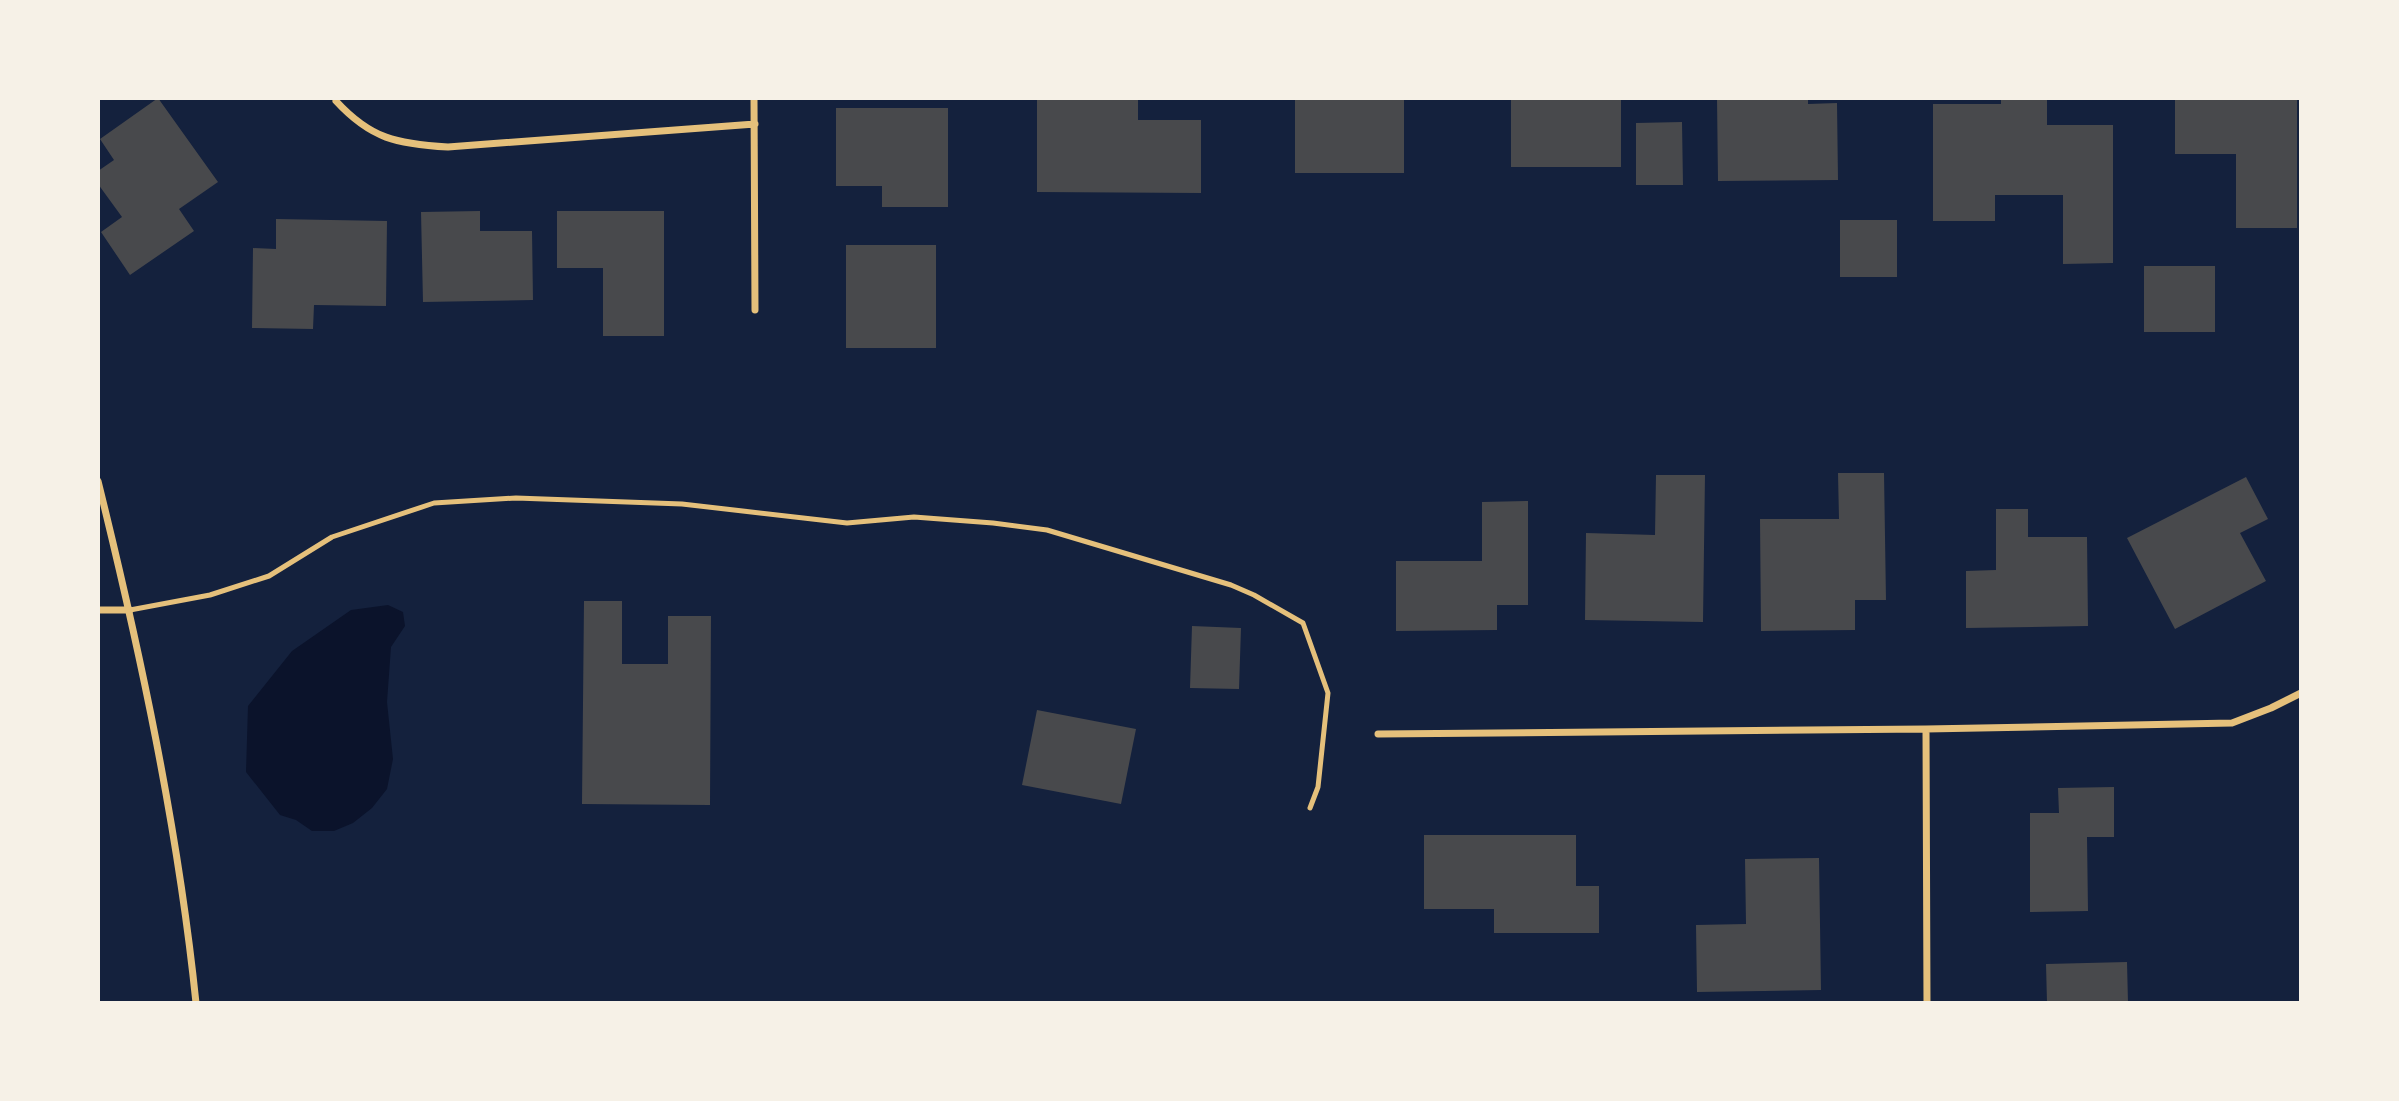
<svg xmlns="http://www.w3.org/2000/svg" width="2399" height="1101" font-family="'Exo 2',sans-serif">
	<rect width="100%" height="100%" fill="#14213d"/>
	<path fill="#0b132b" d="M 388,605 L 403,612 L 405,626 L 391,647 L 387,702 L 393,759 L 387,789 L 372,808 L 353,823 L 334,831 L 312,831 L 296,820 L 280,815 L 246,772 L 248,706 L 292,651 L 351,610 Z"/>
	<path fill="#48494c" d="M 158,98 L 218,182 L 179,209 L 194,231 L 130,275 L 101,232 L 122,217 L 98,184 L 98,171 L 114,160 L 100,139 Z
		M 1037,98 L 1138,98 L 1138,120 L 1201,120 L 1201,193 L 1037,192 Z
		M 1295,98 L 1404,98 L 1404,173 L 1295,173 Z
		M 1511,98 L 1621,98 L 1621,167 L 1511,167 Z
		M 1717,98 L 1808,98 L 1808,104 L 1837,103 L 1838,180 L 1718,181 Z
		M 2001,98 L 2047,98 L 2047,125 L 2113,125 L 2113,263 L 2063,264 L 2063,195 L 1995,195 L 1995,221 L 1933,221 L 1933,104 L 2001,104 Z
		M 2175,98 L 2297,98 L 2297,228 L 2236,228 L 2236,154 L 2175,154 Z
		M 836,108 L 948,108 L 948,207 L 882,207 L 882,186 L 836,186 Z
		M 1682,122 L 1683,185 L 1636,185 L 1636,123 Z
		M 480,211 L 480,231 L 532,231 L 533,300 L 423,302 L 421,212 Z
		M 557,211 L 664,211 L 664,336 L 603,336 L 603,268 L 557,268 Z
		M 276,219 L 387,221 L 386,306 L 314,305 L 313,329 L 252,328 L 253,248 L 276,249 Z
		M 1840,220 L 1897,220 L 1897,277 L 1840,277 Z
		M 846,245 L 936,245 L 936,348 L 846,348 Z
		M 2144,266 L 2215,266 L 2215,332 L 2144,332 Z
		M 1838,473 L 1884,473 L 1886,600 L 1855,600 L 1855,630 L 1761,631 L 1760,519 L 1839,519 Z
		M 1656,475 L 1705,475 L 1703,622 L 1585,620 L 1586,533 L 1655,535 Z
		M 2246,477 L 2268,519 L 2240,533 L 2266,581 L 2175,629 L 2127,538 Z
		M 1528,501 L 1528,605 L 1497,605 L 1497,630 L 1396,631 L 1396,561 L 1482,561 L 1482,502 Z
		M 1996,509 L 2028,509 L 2028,537 L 2087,537 L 2088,626 L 1966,628 L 1966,571 L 1996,570 Z
		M 584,601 L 622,601 L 622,664 L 668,664 L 668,616 L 711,616 L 710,805 L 582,804 Z
		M 1192,626 L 1241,628 L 1239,689 L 1190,688 Z
		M 1037,710 L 1136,729 L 1121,804 L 1022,785 Z
		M 2114,787 L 2114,837 L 2087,837 L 2088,911 L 2030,912 L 2030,813 L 2059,813 L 2058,788 Z
		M 1424,835 L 1576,835 L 1576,886 L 1599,886 L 1599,933 L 1494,933 L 1494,909 L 1424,909 Z
		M 1819,858 L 1821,990 L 1697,992 L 1696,925 L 1746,924 L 1745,859 Z
		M 2127,962 L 2128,1003 L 2047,1003 L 2046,964 Z"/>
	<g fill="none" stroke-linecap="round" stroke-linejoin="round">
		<path stroke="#e5c07b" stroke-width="5" d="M 130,610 L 210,595 L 269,576 L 332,537 L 434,503 L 516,498 L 682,504 L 847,523 L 914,517 L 993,523 L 1047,530 L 1231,585 L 1254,595 L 1303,623 L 1328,693 L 1318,787 L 1310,808"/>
		<path stroke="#e5c07b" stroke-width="7" d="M 754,98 L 755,310
			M 336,101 C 371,139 397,144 448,147 L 755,124
			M 98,481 C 140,651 178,828 196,1003
			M 98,610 L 130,610
			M 1926,729 L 1927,1003
			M 1378,734 L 1926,729 L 2232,723 L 2271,708 L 2301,693"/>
	</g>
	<rect width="2399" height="1101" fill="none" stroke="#f6f1e7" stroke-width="200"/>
</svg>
